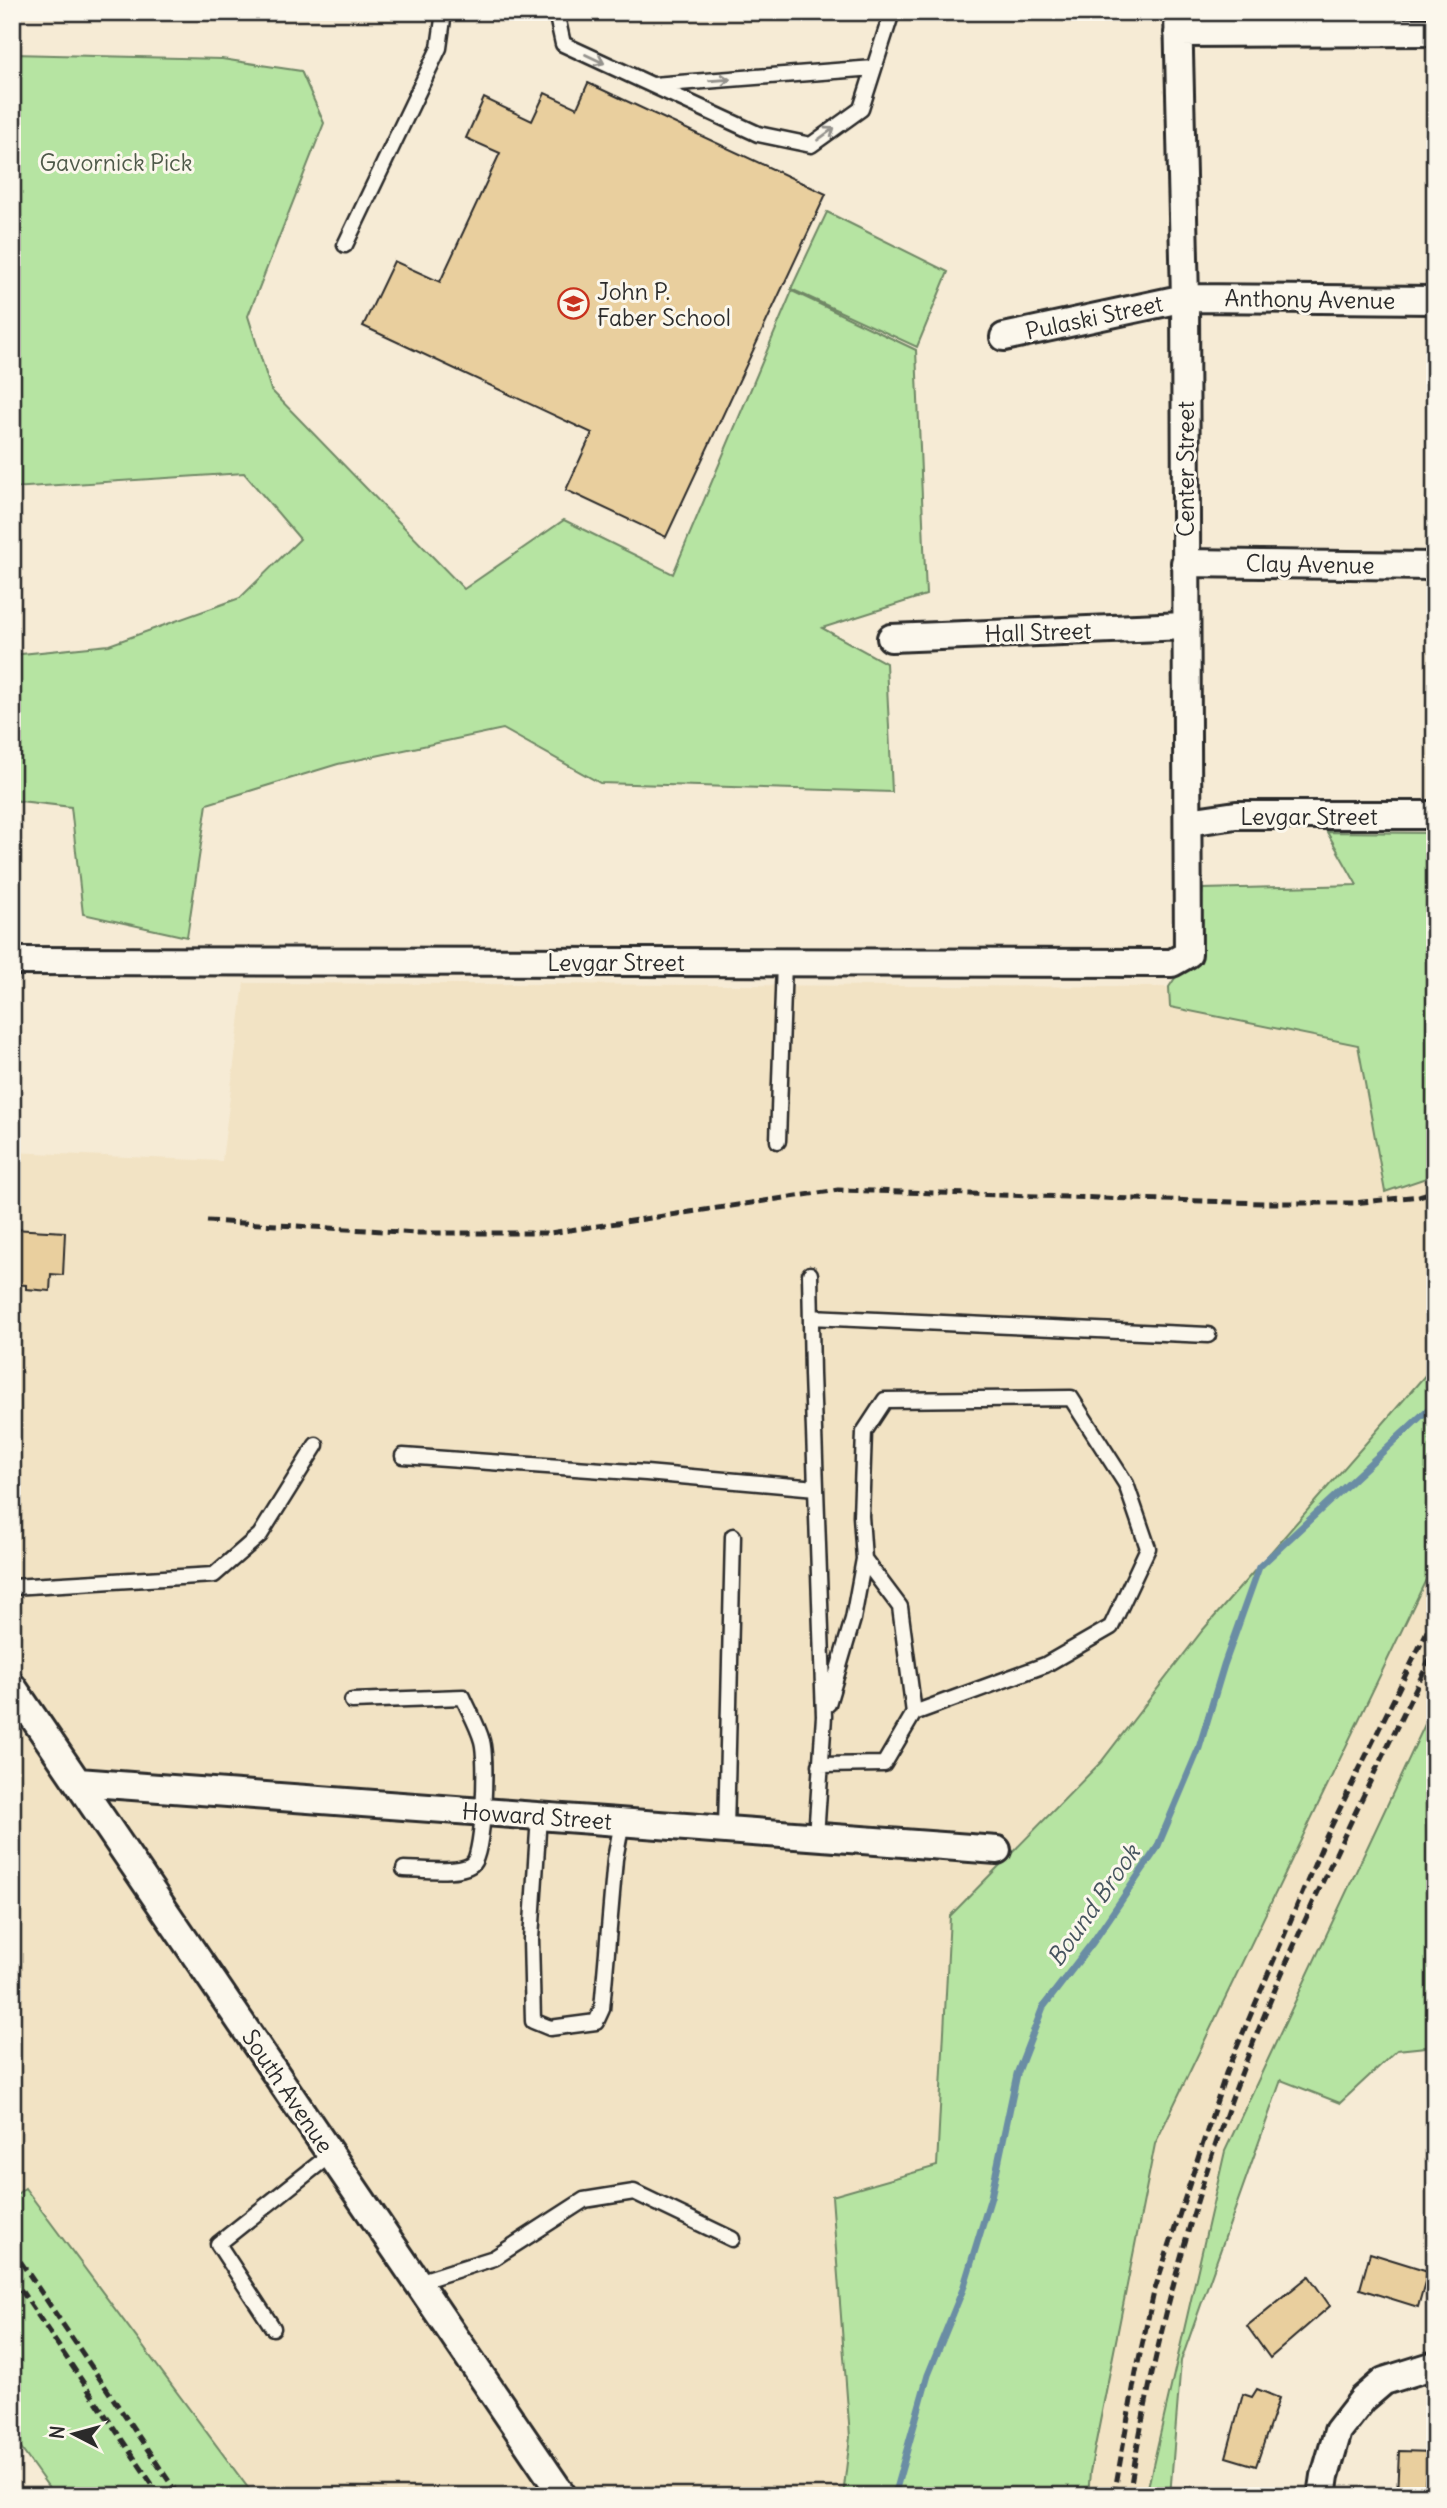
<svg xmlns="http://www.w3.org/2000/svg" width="1447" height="2508" font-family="Delius,sans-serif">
	<rect width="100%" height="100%" fill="#f6ebd5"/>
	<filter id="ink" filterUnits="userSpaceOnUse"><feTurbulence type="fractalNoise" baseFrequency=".0143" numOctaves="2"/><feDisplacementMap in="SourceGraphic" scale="14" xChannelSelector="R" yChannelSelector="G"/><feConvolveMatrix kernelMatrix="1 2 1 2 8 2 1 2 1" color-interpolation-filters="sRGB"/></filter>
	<g filter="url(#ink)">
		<path fill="#f2e3c4" d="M 244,983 L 1169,987 L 1170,1007 L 1358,1045 L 1385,1191 L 1435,1175 L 1435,1364 L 1202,1631 L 1101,1762 L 950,1916 L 937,2166 L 850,2437 L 843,2496 L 554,2496 L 547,2486 L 524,2496 L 254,2496 L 25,2188 L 12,2198 L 12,1152 L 222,1161 Z
			M 1435,1561 L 1435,1703 L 1225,2151 L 1146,2496 L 1088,2496 L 1090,2472 L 1155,2144 Z"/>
		<path fill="#b6e4a2" stroke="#708866" stroke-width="2" d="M 12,54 L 222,59 L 301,71 L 324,123 L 248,316 L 271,390 L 464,589 L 564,520 L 673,574 L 792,291 L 916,350 L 926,595 L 822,628 L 886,663 L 892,792 L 600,783 L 503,729 L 338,764 L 207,804 L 187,937 L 83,914 L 71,807 L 12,800 L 12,655 L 109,645 L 240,598 L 300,539 L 244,473 L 12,488 Z
			M 827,212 L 948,272 L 917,347 L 791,289 Z
			M 1327,832 L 1435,833 L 1435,1175 L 1385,1192 L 1358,1045 L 1170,1007 L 1169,987 L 1195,948 L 1203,889 L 1357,885 Z
			M 1435,1364 L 1435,1561 L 1155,2144 L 1090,2472 L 1088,2496 L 843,2496 L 850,2437 L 832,2196 L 937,2166 L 950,1916 L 1101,1762 L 1202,1631 Z
			M 1435,1703 L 1435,2046 L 1397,2050 L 1340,2103 L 1281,2080 L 1181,2361 L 1170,2496 L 1146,2496 L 1225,2151 Z
			M 25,2188 L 254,2496 L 55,2496 L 12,2436 L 12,2198 Z"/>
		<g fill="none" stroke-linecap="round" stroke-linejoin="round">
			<path stroke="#6b8da4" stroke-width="7" d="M 894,2496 L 928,2375 L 963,2289 L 991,2197 L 1017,2074 L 1043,2007 L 1093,1942 L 1157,1848 L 1199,1748 L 1224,1665 L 1259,1567 L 1435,1403"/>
		</g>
		<path fill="#e9cf9e" stroke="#2b2b2b" stroke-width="2" d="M 588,83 L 826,194 L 666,537 L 566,490 L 592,433 L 363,326 L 394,261 L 440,282 L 500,153 L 466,138 L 484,98 L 532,121 L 545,93 L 577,108 Z
			M 12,1229 L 65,1232 L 63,1275 L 51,1274 L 50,1291 L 26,1289 L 26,1285 L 12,1284 Z
			M 1370,2253 L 1428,2271 L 1418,2307 L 1360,2289 Z
			M 1309,2276 L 1330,2306 L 1270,2358 L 1247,2326 Z
			M 1257,2389 L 1279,2398 L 1256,2466 L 1226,2457 L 1243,2394 L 1252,2397 Z
			M 1399,2451 L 1435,2452 L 1435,2475 L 1426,2475 L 1424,2496 L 1397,2496 Z"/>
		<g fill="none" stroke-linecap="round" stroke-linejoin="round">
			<defs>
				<path id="service" d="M 556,12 L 563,44 L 758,134 L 811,145 L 861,109 L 892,12
					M 653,85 L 874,68
					M 345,245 L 439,48 L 444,12
					M 778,1141 L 784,962
					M 810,1274 L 812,1374 L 824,1716 L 816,1837
					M 811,1317 L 1208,1335
					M 403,1456 L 646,1473 L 816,1488
					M 12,1587 L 214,1575 L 260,1535 L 316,1445
					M 352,1701 L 463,1697 C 469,1711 478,1726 482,1741 C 487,1758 484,1851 473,1863 C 462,1875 420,1869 404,1869
					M 828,1704 L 853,1619 L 864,1559
					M 820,1765 L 884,1764 L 914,1713 L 1045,1665 L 1111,1627 L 1148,1548 L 1126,1484 L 1071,1398 L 885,1400 L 864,1432 L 861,1516 L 864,1559 L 900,1607 L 914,1713
					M 539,1816 L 531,1939 L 533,2021 L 550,2028 L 596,2022 L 602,2009 L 615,1859 L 622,1822
					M 726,1830 L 733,1536
					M 418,2282 L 494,2258 L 584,2200 L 634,2192 L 732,2239
					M 273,2328 L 218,2244 L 331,2154"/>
				<path id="minor" d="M 1178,33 L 1435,32
					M 1004,337 L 1185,298 L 1435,300
					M 1185,563 L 1435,566
					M 891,638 L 1185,626
					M 1188,822 L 1236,815 L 1431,815
					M 12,961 L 1172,963 L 1188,954 L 1185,298 L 1178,12
					M 12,1686 L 563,2496
					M 78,1782 L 997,1850
					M 1322,2496 L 1325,2476 L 1338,2431 L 1363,2399 L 1384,2381 L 1435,2365"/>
			</defs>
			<use href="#service" stroke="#2b2b2b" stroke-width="19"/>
			<use href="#minor" stroke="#2b2b2b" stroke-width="32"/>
			<use href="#service" stroke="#fbf7ec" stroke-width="14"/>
			<use href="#minor" stroke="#fbf7ec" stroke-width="26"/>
			<path stroke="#2b2b2b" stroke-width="5" stroke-dasharray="10 5" stroke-linecap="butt" d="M 207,1221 L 418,1233 L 550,1233 L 838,1190 L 1265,1203 L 1354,1203 L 1419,1196 L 1435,1191
				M 12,2249 L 179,2496
				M 12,2277 L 160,2496
				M 1114,2496 L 1136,2372 L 1154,2292 L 1226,2073 L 1326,1837 L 1435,1615
				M 1129,2496 C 1152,2353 1188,2213 1240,2077 C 1295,1931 1366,1790 1435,1649"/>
		</g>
		<defs><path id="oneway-shaft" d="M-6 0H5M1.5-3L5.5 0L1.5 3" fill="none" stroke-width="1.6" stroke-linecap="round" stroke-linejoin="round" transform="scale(1.75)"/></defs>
		<g stroke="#93918c">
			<use href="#oneway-shaft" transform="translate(595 59) rotate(25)"/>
			<use href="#oneway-shaft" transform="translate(720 80) rotate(-4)"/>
			<use href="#oneway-shaft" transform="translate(826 134) rotate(-36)"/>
		</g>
	</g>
	<defs>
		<symbol id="school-ring" viewBox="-11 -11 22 22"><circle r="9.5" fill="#fbf7ec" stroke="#c8321e" stroke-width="1.5"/><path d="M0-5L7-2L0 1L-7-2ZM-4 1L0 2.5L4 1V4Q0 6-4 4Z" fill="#c8321e"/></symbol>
	</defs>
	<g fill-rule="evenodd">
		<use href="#school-ring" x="556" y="286" width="35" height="35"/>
	</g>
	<g text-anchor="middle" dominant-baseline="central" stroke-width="6" stroke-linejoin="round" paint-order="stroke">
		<g font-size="23" fill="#4e5949" stroke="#fbf7ec">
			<text x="116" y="162">Gavornick Pick</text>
		</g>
		<g font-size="23" fill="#2b2b2b" stroke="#fbf7ec" text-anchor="start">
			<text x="597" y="291">John P.<tspan x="597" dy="26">Faber School</tspan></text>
		</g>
		<g font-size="23" fill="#2b2b2b" stroke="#fbf7ec">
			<text transform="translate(1310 299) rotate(1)">Anthony Avenue</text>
			<text transform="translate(1094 317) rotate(-12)">Pulaski Street</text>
			<text transform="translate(1185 469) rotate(-90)">Center Street</text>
			<text transform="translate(1310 564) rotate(1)">Clay Avenue</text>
			<text transform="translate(1038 632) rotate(-2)">Hall Street</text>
			<text x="1309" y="816">Levgar Street</text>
			<text x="616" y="962">Levgar Street</text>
			<text transform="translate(537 1816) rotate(4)">Howard Street</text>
			<text transform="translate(288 2091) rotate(56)">South Avenue</text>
		</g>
		<g font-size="24" font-style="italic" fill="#46545e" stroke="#fbf7ec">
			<text transform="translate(1093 1905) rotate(-55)">Bound Brook</text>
		</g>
	</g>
	<rect width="1447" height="2508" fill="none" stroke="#fbf7ec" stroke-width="42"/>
	<rect x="21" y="21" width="1405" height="2466" fill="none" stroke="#2b2b2b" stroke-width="2.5" filter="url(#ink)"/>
	<g transform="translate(74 2434) rotate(276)" stroke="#fbf7ec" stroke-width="5" paint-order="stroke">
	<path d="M0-5L12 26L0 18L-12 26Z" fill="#2b2b2b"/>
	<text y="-10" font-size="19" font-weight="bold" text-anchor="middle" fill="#2b2b2b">N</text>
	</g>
</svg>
